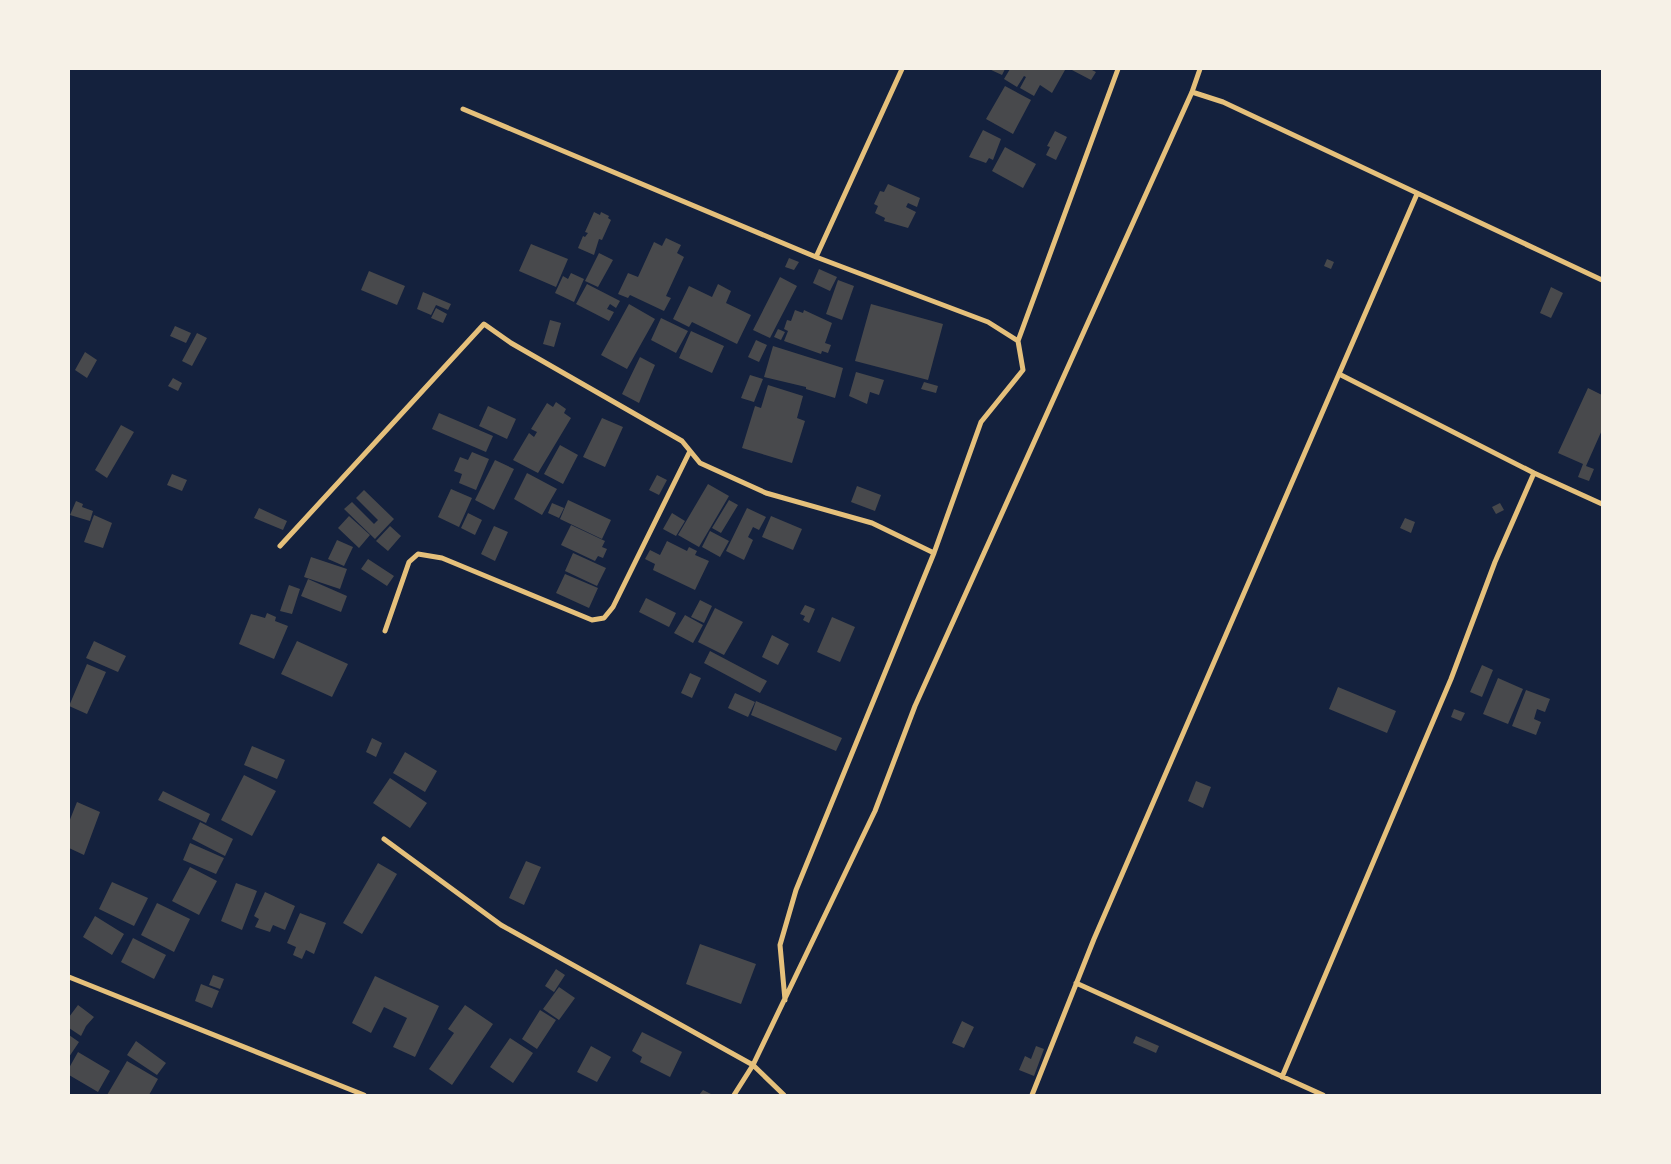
<svg xmlns="http://www.w3.org/2000/svg" width="1671" height="1164" font-family="'Fira Sans Condensed',sans-serif">
	<rect width="100%" height="100%" fill="#14213d"/>
	<path fill="#48494c" d="M 989,69 L 1005,69 L 1002,75 Z
		M 1010,69 L 1062,69 L 1065,70 L 1052,93 L 1040,85 L 1034,96 L 1020,88 L 1026,77 L 1024,76 L 1017,87 L 1004,79 Z
		M 1070,69 L 1090,69 L 1096,72 L 1091,80 Z
		M 1005,86 L 1031,100 L 1013,134 L 986,119 Z
		M 983,130 L 1001,139 L 993,160 L 989,158 L 986,163 L 969,157 Z
		M 1055,131 L 1067,137 L 1056,160 L 1046,155 L 1050,147 L 1047,146 Z
		M 1005,147 L 1036,164 L 1023,188 L 992,171 Z
		M 888,184 L 920,198 L 917,207 L 908,203 L 906,207 L 916,212 L 908,228 L 884,221 L 885,218 L 875,213 L 878,206 L 874,204 L 880,191 L 884,192 Z
		M 594,212 L 600,215 L 601,212 L 609,216 L 608,218 L 611,220 L 602,240 L 599,239 L 594,255 L 578,248 L 583,236 L 585,237 L 588,233 L 585,232 Z
		M 666,238 L 681,245 L 677,253 L 684,257 L 666,296 L 671,298 L 664,311 L 630,295 L 628,298 L 618,294 L 628,273 L 638,277 L 654,242 L 662,246 Z
		M 531,244 L 568,259 L 556,287 L 519,271 Z
		M 599,253 L 613,260 L 598,287 L 585,281 Z
		M 789,258 L 799,262 L 794,270 L 785,267 Z
		M 1327,259 L 1334,262 L 1331,269 L 1324,266 Z
		M 819,269 L 837,277 L 830,291 L 813,283 Z
		M 369,271 L 405,286 L 397,305 L 361,290 Z
		M 571,273 L 584,279 L 574,302 L 555,293 L 563,276 L 568,279 Z
		M 780,277 L 797,286 L 770,338 L 753,330 Z
		M 838,280 L 854,286 L 842,320 L 826,314 Z
		M 587,284 L 620,301 L 616,308 L 610,304 L 607,309 L 614,312 L 609,321 L 576,304 Z
		M 718,284 L 731,291 L 726,303 L 751,315 L 737,344 L 692,322 L 689,327 L 673,319 L 689,286 L 712,297 Z
		M 1551,287 L 1563,293 L 1551,318 L 1540,313 Z
		M 423,292 L 451,304 L 448,310 L 436,305 L 431,315 L 417,309 Z
		M 629,304 L 655,319 L 627,369 L 601,355 Z
		M 871,304 L 943,324 L 928,380 L 855,361 Z
		M 436,308 L 447,314 L 443,323 L 431,318 Z
		M 795,310 L 803,313 L 804,310 L 832,323 L 825,343 L 831,345 L 828,353 L 822,351 L 821,354 L 784,341 L 788,331 L 784,329 L 787,320 L 791,321 Z
		M 661,318 L 688,331 L 676,353 L 651,340 Z
		M 550,320 L 561,323 L 554,347 L 543,344 Z
		M 175,326 L 191,333 L 186,343 L 170,336 Z
		M 778,329 L 785,332 L 781,340 L 774,337 Z
		M 691,331 L 724,346 L 712,373 L 679,358 Z
		M 197,333 L 207,338 L 192,366 L 182,361 Z
		M 756,340 L 767,345 L 759,362 L 748,357 Z
		M 773,346 L 843,368 L 835,398 L 806,389 L 806,387 L 764,377 Z
		M 85,352 L 97,360 L 87,378 L 75,370 Z
		M 640,357 L 655,365 L 639,403 L 622,394 Z
		M 856,372 L 884,380 L 879,395 L 870,392 L 867,404 L 849,396 Z
		M 750,375 L 763,379 L 754,402 L 741,398 Z
		M 173,378 L 182,383 L 178,391 L 168,386 Z
		M 924,382 L 938,386 L 936,393 L 921,389 Z
		M 768,385 L 803,396 L 797,418 L 805,421 L 792,463 L 742,448 L 755,406 L 761,408 Z
		M 1588,388 L 1602,395 L 1602,430 L 1586,466 L 1594,469 L 1589,481 L 1578,477 L 1583,464 L 1558,453 Z
		M 556,402 L 566,409 L 564,413 L 571,418 L 538,473 L 513,460 L 529,433 L 534,437 L 537,432 L 531,429 L 547,403 L 553,407 Z
		M 488,406 L 516,419 L 507,439 L 479,426 Z
		M 439,413 L 493,436 L 486,452 L 432,429 Z
		M 602,418 L 623,427 L 605,467 L 583,457 Z
		M 121,425 L 134,432 L 107,478 L 95,470 Z
		M 560,445 L 578,455 L 563,484 L 544,474 Z
		M 472,452 L 489,459 L 476,490 L 459,483 L 462,474 L 454,471 L 460,457 L 468,460 Z
		M 495,460 L 514,469 L 494,510 L 475,500 Z
		M 527,473 L 557,489 L 542,515 L 514,499 Z
		M 172,474 L 187,480 L 182,491 L 167,485 Z
		M 657,475 L 667,480 L 659,495 L 649,490 Z
		M 708,484 L 729,496 L 699,547 L 678,535 Z
		M 857,486 L 881,495 L 875,511 L 851,502 Z
		M 451,489 L 472,498 L 459,527 L 438,517 Z
		M 364,490 L 394,519 L 375,539 L 344,509 L 352,502 L 374,524 L 378,520 L 356,498 Z
		M 568,500 L 611,520 L 602,539 L 560,519 Z
		M 729,500 L 738,505 L 721,533 L 712,528 Z
		M 76,501 L 83,504 L 82,507 L 93,511 L 90,521 L 70,515 Z
		M 552,503 L 564,508 L 559,518 L 548,513 Z
		M 1500,503 L 1504,510 L 1496,514 L 1492,507 Z
		M 259,508 L 287,521 L 283,530 L 254,518 Z
		M 747,508 L 766,517 L 759,530 L 753,527 L 748,537 L 753,540 L 744,560 L 726,551 Z
		M 468,513 L 482,520 L 475,535 L 461,528 Z
		M 672,513 L 685,521 L 676,536 L 663,529 Z
		M 94,515 L 112,523 L 103,548 L 84,542 Z
		M 349,516 L 370,535 L 359,548 L 338,528 Z
		M 771,516 L 802,529 L 793,550 L 762,537 Z
		M 1405,518 L 1415,522 L 1411,533 L 1400,528 Z
		M 571,525 L 605,541 L 602,547 L 607,549 L 603,558 L 598,556 L 595,561 L 561,545 Z
		M 390,526 L 401,536 L 388,551 L 376,541 Z
		M 494,526 L 508,532 L 495,561 L 481,554 Z
		M 710,531 L 729,541 L 720,557 L 702,547 Z
		M 337,540 L 353,547 L 344,566 L 328,559 Z
		M 667,541 L 687,551 L 689,547 L 697,551 L 695,555 L 709,561 L 695,590 L 653,570 L 655,564 L 645,559 L 650,550 L 660,555 Z
		M 573,553 L 606,568 L 597,586 L 565,571 Z
		M 311,557 L 347,569 L 340,589 L 304,577 Z
		M 368,559 L 394,576 L 387,586 L 361,569 Z
		M 565,574 L 598,588 L 589,608 L 556,593 Z
		M 308,579 L 347,596 L 341,612 L 301,596 Z
		M 289,585 L 300,589 L 292,614 L 280,611 Z
		M 646,598 L 676,613 L 669,627 L 639,612 Z
		M 700,600 L 712,606 L 704,623 L 691,617 Z
		M 805,605 L 815,609 L 809,623 L 803,620 L 805,616 L 800,614 Z
		M 715,608 L 743,622 L 724,655 L 698,642 Z
		M 267,613 L 276,617 L 275,621 L 288,626 L 274,659 L 239,644 L 251,614 L 265,618 Z
		M 685,615 L 703,625 L 693,643 L 674,633 Z
		M 832,617 L 855,627 L 840,662 L 817,652 Z
		M 772,635 L 789,644 L 778,665 L 762,657 Z
		M 94,641 L 126,656 L 118,672 L 86,658 Z
		M 297,641 L 348,664 L 332,697 L 281,674 Z
		M 710,651 L 767,681 L 760,693 L 704,663 Z
		M 87,664 L 106,672 L 87,714 L 69,706 Z
		M 1482,665 L 1493,670 L 1482,697 L 1470,692 Z
		M 690,673 L 701,678 L 692,698 L 681,693 Z
		M 1498,678 L 1523,689 L 1508,724 L 1483,714 Z
		M 1338,687 L 1396,711 L 1387,733 L 1329,709 Z
		M 1526,690 L 1550,699 L 1545,712 L 1537,709 L 1534,719 L 1541,722 L 1536,735 L 1512,726 Z
		M 735,693 L 755,702 L 748,717 L 728,708 Z
		M 756,701 L 842,738 L 836,751 L 751,715 Z
		M 1454,709 L 1465,713 L 1461,721 L 1451,717 Z
		M 372,738 L 382,743 L 376,757 L 366,752 Z
		M 252,746 L 285,760 L 277,779 L 244,765 Z
		M 405,752 L 437,771 L 425,792 L 393,773 Z
		M 244,775 L 276,791 L 252,836 L 221,820 Z
		M 390,778 L 427,803 L 410,828 L 373,803 Z
		M 1196,781 L 1211,787 L 1203,808 L 1188,801 Z
		M 163,791 L 210,814 L 206,823 L 158,800 Z
		M 77,802 L 100,812 L 84,855 L 69,848 L 69,822 Z
		M 200,822 L 233,839 L 225,856 L 192,839 Z
		M 190,843 L 224,858 L 216,874 L 183,860 Z
		M 526,861 L 541,867 L 524,905 L 509,898 Z
		M 378,863 L 397,874 L 362,934 L 343,923 Z
		M 190,867 L 217,881 L 199,915 L 172,901 Z
		M 112,882 L 148,898 L 134,926 L 99,909 Z
		M 236,883 L 257,891 L 242,930 L 221,921 Z
		M 265,892 L 295,906 L 285,930 L 273,925 L 270,932 L 255,927 L 259,919 L 254,916 Z
		M 157,903 L 190,919 L 174,952 L 141,935 Z
		M 300,913 L 326,923 L 314,954 L 306,950 L 302,959 L 293,955 L 296,947 L 287,943 Z
		M 95,916 L 124,934 L 112,955 L 83,937 Z
		M 133,938 L 166,955 L 154,979 L 121,962 Z
		M 700,944 L 756,964 L 741,1004 L 686,984 Z
		M 556,969 L 565,975 L 554,992 L 545,986 Z
		M 213,975 L 224,979 L 220,989 L 209,985 Z
		M 375,976 L 439,1006 L 415,1057 L 393,1047 L 407,1018 L 384,1007 L 371,1033 L 352,1023 Z
		M 201,984 L 219,991 L 212,1008 L 195,1001 Z
		M 559,987 L 575,998 L 559,1020 L 543,1009 Z
		M 78,1005 L 94,1017 L 86,1026 L 81,1036 L 69,1028 L 69,1017 Z
		M 465,1005 L 493,1024 L 452,1085 L 429,1069 L 454,1033 L 448,1029 Z
		M 540,1010 L 556,1020 L 537,1049 L 522,1039 Z
		M 962,1021 L 974,1027 L 964,1048 L 952,1043 Z
		M 642,1032 L 682,1052 L 670,1077 L 640,1062 L 642,1057 L 632,1051 Z
		M 69,1035 L 79,1042 L 69,1057 Z
		M 1136,1036 L 1159,1046 L 1156,1053 L 1133,1043 Z
		M 510,1038 L 533,1053 L 513,1083 L 490,1067 Z
		M 136,1041 L 166,1063 L 157,1075 L 127,1055 Z
		M 591,1046 L 611,1057 L 597,1082 L 577,1072 Z
		M 1036,1046 L 1044,1049 L 1034,1076 L 1019,1070 L 1025,1056 L 1031,1059 Z
		M 78,1052 L 110,1071 L 98,1092 L 69,1075 L 69,1068 Z
		M 127,1061 L 158,1079 L 149,1095 L 107,1095 Z
		M 703,1090 L 713,1095 L 699,1095 Z"/>
	<g fill="none" stroke-linecap="round" stroke-linejoin="round">
		<path stroke="#e5c07b" stroke-width="5" d="M 1192,92 L 1223,102 L 1602,280
			M 463,109 L 816,257 L 988,322 L 1018,341
			M 816,257 L 902,69
			M 1339,374 L 1534,473 L 1602,504
			M 280,546 L 484,324 L 511,343 L 682,441 L 700,463 L 766,493 L 872,523 L 934,553
			M 385,631 L 409,562 L 418,554 L 442,558 L 592,620 L 604,618 L 613,607 L 690,451
			M 384,839 L 501,925 L 753,1065 L 875,811 L 915,706 L 1192,92 L 1200,69
			M 69,977 L 364,1095
			M 1076,983 L 1323,1095
			M 785,1000 L 780,945 L 796,890 L 934,553 L 981,422 L 1023,370 L 1018,341 L 1118,69
			M 1282,1077 L 1451,679 L 1495,562 L 1534,473
			M 734,1095 L 753,1065 L 784,1095
			M 1032,1095 L 1094,939 L 1417,194"/>
	</g>
	<rect width="1671" height="1164" fill="none" stroke="#f6f1e7" stroke-width="140"/>
</svg>
